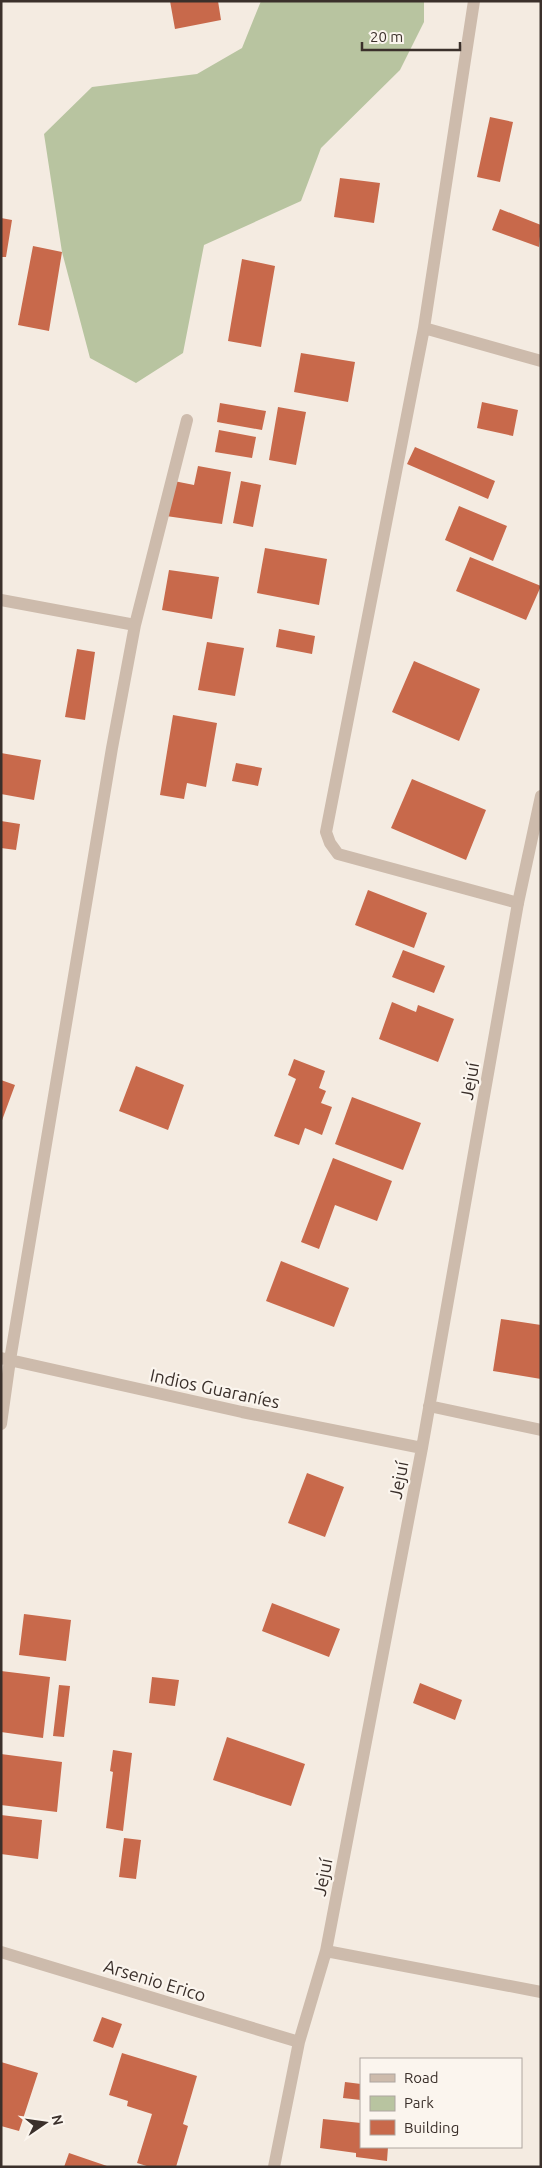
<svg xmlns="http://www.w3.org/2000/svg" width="542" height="2168" font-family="Ubuntu,sans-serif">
	<rect width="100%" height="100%" fill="#f4ebe1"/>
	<path fill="#b8c4a0" d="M 261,1 L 424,1 L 424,22 L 400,70 L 321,148 L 301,201 L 204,245 L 183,353 L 136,383 L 90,358 L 62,252 L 44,134 L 92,87 L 197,74 L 242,48 Z"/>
	<path fill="#c8694b" d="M 170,1 L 218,1 L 221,20 L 175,29 Z
		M 490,117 L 513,122 L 500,182 L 477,177 Z
		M 340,178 L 380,183 L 374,223 L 334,217 Z
		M 500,209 L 541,225 L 539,247 L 492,230 Z
		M 1,218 L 12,220 L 6,257 L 1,257 Z
		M 33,246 L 62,252 L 49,331 L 18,325 Z
		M 242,259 L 275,266 L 261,347 L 228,341 Z
		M 301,353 L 355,362 L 348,402 L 294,392 Z
		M 482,402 L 518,410 L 513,436 L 477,428 Z
		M 220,403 L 266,411 L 262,430 L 217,422 Z
		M 278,407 L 306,412 L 296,465 L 269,460 Z
		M 219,430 L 256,437 L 252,458 L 215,452 Z
		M 415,447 L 495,481 L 488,499 L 407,464 Z
		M 198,466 L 231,472 L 222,524 L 166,516 L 174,481 L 194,485 Z
		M 241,481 L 261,485 L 253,527 L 233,523 Z
		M 459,506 L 507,526 L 493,561 L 445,540 Z
		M 265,548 L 327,559 L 319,605 L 257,593 Z
		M 470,557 L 541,586 L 526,620 L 456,591 Z
		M 169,570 L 219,577 L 212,619 L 162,610 Z
		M 279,629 L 315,636 L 312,654 L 276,647 Z
		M 207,642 L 244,648 L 235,696 L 198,690 Z
		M 77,649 L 95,652 L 85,720 L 65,717 Z
		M 414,661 L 480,689 L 459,741 L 392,712 Z
		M 173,715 L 217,723 L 206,787 L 187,783 L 184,799 L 160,795 Z
		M 1,753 L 41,760 L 34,800 L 1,794 Z
		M 236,763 L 262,768 L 258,786 L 232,781 Z
		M 412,779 L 486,810 L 466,860 L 391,828 Z
		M 1,821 L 20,824 L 16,850 L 1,848 Z
		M 368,890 L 427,913 L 414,948 L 355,925 Z
		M 403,950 L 445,966 L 434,993 L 392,977 Z
		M 392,1002 L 416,1012 L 418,1005 L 454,1019 L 438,1062 L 379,1039 Z
		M 294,1059 L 325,1071 L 319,1088 L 326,1091 L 321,1103 L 332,1107 L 322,1135 L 305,1128 L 299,1145 L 274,1136 L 296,1079 L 288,1075 Z
		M 136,1066 L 184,1085 L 168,1130 L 119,1111 Z
		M 1,1080 L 15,1085 L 1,1123 Z
		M 352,1097 L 421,1123 L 403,1170 L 335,1144 Z
		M 333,1158 L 392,1181 L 377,1221 L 335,1205 L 319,1249 L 301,1242 Z
		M 281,1261 L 349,1288 L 334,1327 L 266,1301 Z
		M 501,1319 L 541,1325 L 541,1379 L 493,1371 Z
		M 307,1473 L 344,1487 L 325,1537 L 288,1523 Z
		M 272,1603 L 340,1629 L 329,1657 L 262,1631 Z
		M 24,1614 L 71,1620 L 66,1661 L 19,1655 Z
		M 1,1671 L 50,1677 L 43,1738 L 1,1732 Z
		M 152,1677 L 179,1680 L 175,1706 L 149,1703 Z
		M 420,1683 L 462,1700 L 455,1720 L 413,1703 Z
		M 59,1685 L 70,1686 L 64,1737 L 53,1736 Z
		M 227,1737 L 305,1764 L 291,1806 L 213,1780 Z
		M 113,1750 L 132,1753 L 123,1831 L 106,1828 L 113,1772 L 110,1771 Z
		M 1,1754 L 62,1762 L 57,1812 L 1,1805 Z
		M 1,1815 L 42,1820 L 38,1859 L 1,1854 Z
		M 124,1838 L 141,1840 L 136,1879 L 119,1877 Z
		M 102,2017 L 122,2024 L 113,2048 L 93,2041 Z
		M 122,2053 L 197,2076 L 183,2124 L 188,2126 L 176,2167 L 150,2167 L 137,2163 L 152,2114 L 127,2106 L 128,2101 L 109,2095 Z
		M 1,2062 L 38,2073 L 19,2131 L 1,2126 Z
		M 345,2082 L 361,2084 L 361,2100 L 343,2098 Z
		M 323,2119 L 361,2123 L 361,2147 L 388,2147 L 387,2161 L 356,2157 L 356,2153 L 320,2148 Z
		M 69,2153 L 107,2166 L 107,2167 L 64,2167 Z"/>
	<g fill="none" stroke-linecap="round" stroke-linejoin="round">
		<path stroke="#cdbbac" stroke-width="12" d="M 474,1 L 424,328 L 326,832 L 330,843 L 338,854 L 518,903
			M 424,328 L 541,361"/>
		<path stroke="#cdbbac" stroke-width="12" d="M 1,600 L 135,625 L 112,748 L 10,1360 L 1,1424
			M 135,625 L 187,420
			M 1,1358 L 242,1412 L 422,1448
			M 429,1406 L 541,1430
			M 326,1951 L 541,1992
			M 1,1952 L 299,2042
			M 274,2167 L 299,2042 L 326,1951 L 422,1448 L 518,903 L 541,796"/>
	</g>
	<g text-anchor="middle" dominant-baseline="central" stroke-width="4.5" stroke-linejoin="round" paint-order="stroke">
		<g font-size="18" fill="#3b302b" stroke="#fbf5ee">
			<text transform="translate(469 1081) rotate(-80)">Jejuí</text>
			<text transform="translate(215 1388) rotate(12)">Indios Guaraníes</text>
			<text transform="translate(398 1480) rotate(-79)">Jejuí</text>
			<text transform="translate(322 1877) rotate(-79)">Jejuí</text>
			<text transform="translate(155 1980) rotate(17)">Arsenio Erico</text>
		</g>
	</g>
	<rect width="542" height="2168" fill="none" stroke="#3b302b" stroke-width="5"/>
	<rect x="360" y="2058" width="162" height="90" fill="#fbf5ee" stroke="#aea6a0"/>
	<rect x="370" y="2074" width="25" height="8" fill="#cdbbac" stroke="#aea6a0"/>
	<text x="404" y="2083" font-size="15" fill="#3b302b">Road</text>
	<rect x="370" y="2096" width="25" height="15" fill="#b8c4a0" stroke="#aea6a0"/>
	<text x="404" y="2108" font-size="15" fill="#3b302b">Park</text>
	<rect x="370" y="2120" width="25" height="15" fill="#c8694b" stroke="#aea6a0"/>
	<text x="404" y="2133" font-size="15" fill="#3b302b">Building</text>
	<g transform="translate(45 2123) rotate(77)" stroke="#fbf5ee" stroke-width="4" paint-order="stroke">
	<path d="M0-4L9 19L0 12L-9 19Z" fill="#3b302b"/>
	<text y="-8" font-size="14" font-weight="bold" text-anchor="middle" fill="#3b302b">N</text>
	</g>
	<path d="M362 42v8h98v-8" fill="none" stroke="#3b302b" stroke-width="2.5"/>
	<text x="370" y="42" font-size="15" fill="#3b302b" stroke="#fbf5ee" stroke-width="4" paint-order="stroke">20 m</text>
</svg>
